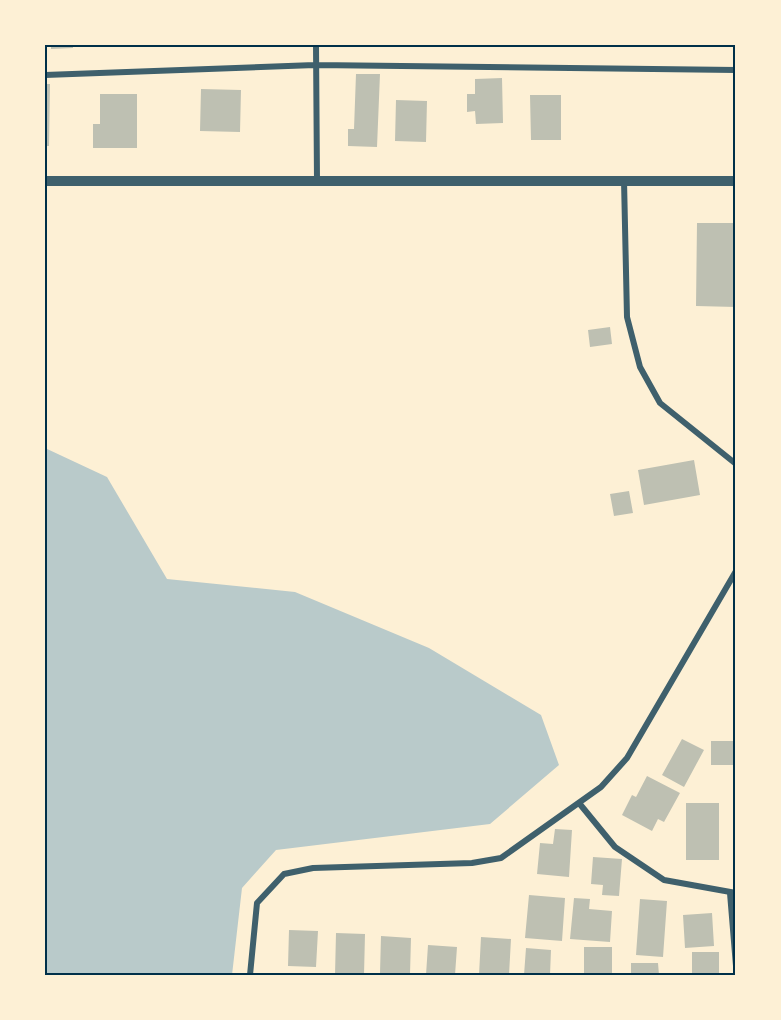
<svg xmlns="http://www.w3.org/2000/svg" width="781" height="1020" font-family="'Golos Text',sans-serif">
	<rect width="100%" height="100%" fill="#fdf0d5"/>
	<path fill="#b9caca" d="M 45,448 L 107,477 L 167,579 L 295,592 L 429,648 L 541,715 L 559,765 L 490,824 L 276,850 L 242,888 L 232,975 L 45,975 Z"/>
	<path fill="#bec0b2" d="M 51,45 L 73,45 L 73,48 L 51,49 Z
		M 356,74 L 380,74 L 377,147 L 348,146 L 348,129 L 354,129 Z
		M 502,78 L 503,123 L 476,124 L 475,111 L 467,112 L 467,94 L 475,94 L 475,79 Z
		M 45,84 L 50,84 L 49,146 L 45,146 Z
		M 201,89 L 241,90 L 240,132 L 200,131 Z
		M 100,94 L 137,94 L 137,148 L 93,148 L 93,124 L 100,124 Z
		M 530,95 L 561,95 L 561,140 L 531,140 Z
		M 396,100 L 427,101 L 426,142 L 395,141 Z
		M 697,223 L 736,223 L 736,307 L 696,306 Z
		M 610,327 L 612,344 L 590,347 L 588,330 Z
		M 694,460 L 700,495 L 644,505 L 638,470 Z
		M 629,491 L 633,513 L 614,516 L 610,494 Z
		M 682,739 L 704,750 L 684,787 L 662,775 Z
		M 711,741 L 736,741 L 736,765 L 711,765 Z
		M 647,776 L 680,793 L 664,822 L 658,819 L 652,831 L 622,815 L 632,795 L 636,797 Z
		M 686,803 L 719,803 L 719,860 L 686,860 Z
		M 555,829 L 572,830 L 569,877 L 537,874 L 540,843 L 553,844 Z
		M 593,857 L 622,859 L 619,896 L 602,895 L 603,885 L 591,884 Z
		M 529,895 L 565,898 L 562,941 L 525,938 Z
		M 574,898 L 590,899 L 589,909 L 612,911 L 610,942 L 570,939 Z
		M 640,899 L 667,901 L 663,957 L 636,955 Z
		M 712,913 L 714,946 L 685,948 L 683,915 Z
		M 289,930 L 318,931 L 316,967 L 288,966 Z
		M 336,933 L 365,934 L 364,975 L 335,975 Z
		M 381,936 L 411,938 L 410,974 L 380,973 Z
		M 481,937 L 511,939 L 509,975 L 479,975 Z
		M 428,945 L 457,947 L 455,975 L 426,975 Z
		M 584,947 L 612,947 L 612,975 L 584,975 Z
		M 526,948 L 551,950 L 550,975 L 524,975 Z
		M 692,952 L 719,952 L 719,975 L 692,975 Z
		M 631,963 L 658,963 L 659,975 L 631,975 Z"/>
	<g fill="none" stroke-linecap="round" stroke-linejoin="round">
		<path stroke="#3f606c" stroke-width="6" d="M 316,45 L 317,181
			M 45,75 L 315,65 L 736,70
			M 624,180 L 627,317 L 640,367 L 660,403 L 736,464
			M 579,803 L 615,847 L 664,880 L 736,893
			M 730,893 L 736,966
			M 250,975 L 257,903 L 284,874 L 313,868 L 472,863 L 501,858 L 601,787 L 627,758 L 736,571"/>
		<path stroke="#3f606c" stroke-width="10" d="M 45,181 L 736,181"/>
	</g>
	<rect width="781" height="1020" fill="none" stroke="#fdf0d5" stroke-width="93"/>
	<rect x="46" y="46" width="688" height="928" fill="none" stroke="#003049" stroke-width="2"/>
</svg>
